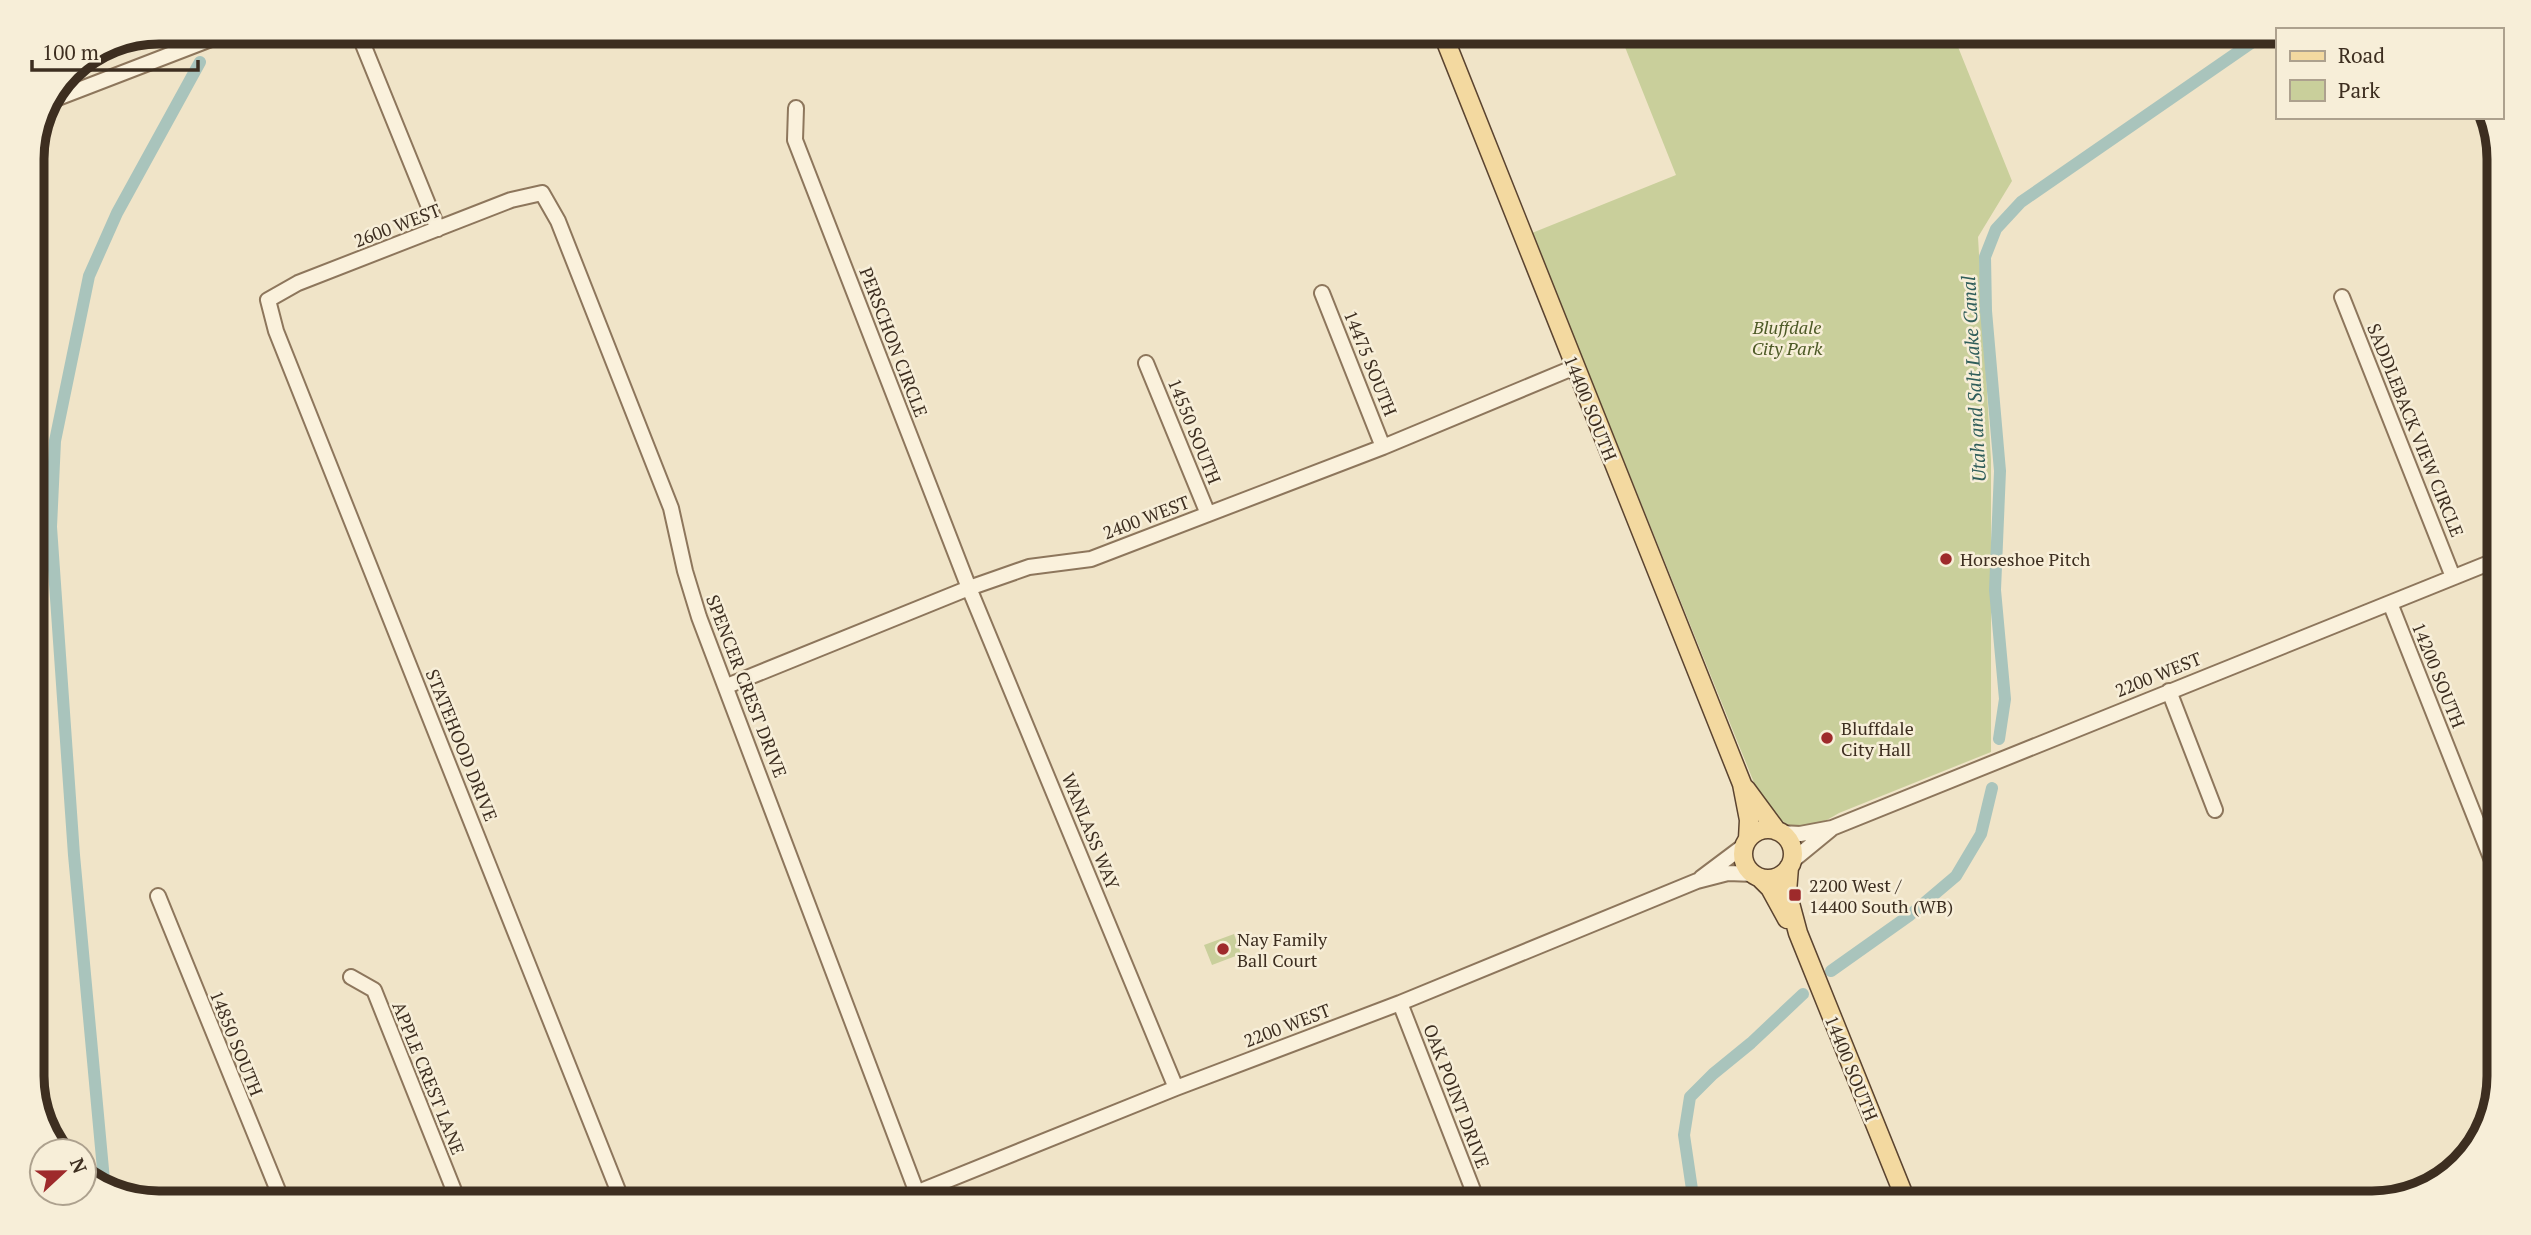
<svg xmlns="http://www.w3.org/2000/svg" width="2531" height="1235" font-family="'PT Serif',serif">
	<rect width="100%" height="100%" fill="#f0e4c8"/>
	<path fill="#c9cf9b" d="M 1619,32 L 1952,32 L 2012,181 L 1978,237 L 1991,460 L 1991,752 L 1839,813 C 1798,838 1786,831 1759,795 L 1532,233 L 1676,175 Z
		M 1234,934 L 1241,954 L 1212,965 L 1204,945 Z"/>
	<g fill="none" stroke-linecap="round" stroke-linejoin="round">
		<path stroke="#a9c4bc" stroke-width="12" d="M 1999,739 L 2005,699 L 1995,590 L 2000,471 L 1986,311 L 1985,257 L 1996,229 L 2021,202 L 2267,32
			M 1831,971 L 1910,915 L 1956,876 L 1981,834 L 1992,788
			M 105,1191 L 74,855 L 51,527 L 55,441 L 89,276 L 117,213 L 200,62
			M 1694,1203 L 1684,1135 L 1690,1097 L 1713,1074 L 1751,1043 L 1803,994"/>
		<defs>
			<path id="minor" d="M 358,32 L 438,229
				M 55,99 L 229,32
				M 796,108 L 795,140 L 969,588 L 1176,1088
				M 1322,293 L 1383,447
				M 2342,297 L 2453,577
				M 1146,363 L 1208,514
				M 2390,603 L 2499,878
				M 727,686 L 969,588 L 1029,567 L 1091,559 L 1383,447 L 1575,367
				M 2169,691 L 2215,810
				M 1781,833 L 1800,834 L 1832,828 L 2499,559
				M 1792,861 L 1831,829
				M 1701,878 L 1745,845
				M 158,896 L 283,1203
				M 351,977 L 374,990 L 459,1203
				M 1400,1003 L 1478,1203
				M 623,1203 L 276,331 L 268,300 L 298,283 L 511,200 L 542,193 L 558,221 L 671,508 L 685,571 L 699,617 L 917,1193
				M 891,1203 L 1176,1088 L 1400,1003 L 1697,881 L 1728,873 L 1754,874"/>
			<path id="major" d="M 1442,32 L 1742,784 L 1749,820 L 1748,839
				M 1746,789 L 1777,831
				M1743 854a25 25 0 1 1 50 0a25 25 0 1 1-50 0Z
				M 1789,867 L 1787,892 L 1798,933 L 1907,1203
				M 1760,878 L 1770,888 L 1787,919"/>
		</defs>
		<use href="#minor" stroke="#8d765c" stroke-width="18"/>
		<use href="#major" stroke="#5b4430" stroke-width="21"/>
		<use href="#minor" stroke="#faf1dc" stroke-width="14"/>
		<use href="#major" stroke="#f3d9a0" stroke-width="18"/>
	</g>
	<g fill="#9e2a2b" stroke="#f7eed8" stroke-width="2.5">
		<circle cx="1946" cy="559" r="7"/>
		<circle cx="1827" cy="738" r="7"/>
		<rect x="1788" y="888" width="14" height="14" rx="3.5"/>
		<circle cx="1223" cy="949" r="7"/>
	</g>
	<g text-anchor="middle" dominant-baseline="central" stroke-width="5" stroke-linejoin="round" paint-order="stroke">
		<g font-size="18" fill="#3d2e20" stroke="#f7eed8">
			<text transform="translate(397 225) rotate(-21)">2600 WEST</text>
			<text transform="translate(894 342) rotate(69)">PERSCHON CIRCLE</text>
			<text transform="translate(1371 363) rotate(68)">14475 SOUTH</text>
			<text transform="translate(1591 408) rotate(68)">14400 SOUTH</text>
			<text transform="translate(2416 430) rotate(68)">SADDLEBACK VIEW CIRCLE</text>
			<text transform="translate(1195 431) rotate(68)">14550 SOUTH</text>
			<text transform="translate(1146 517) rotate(-21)">2400 WEST</text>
			<text transform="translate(2158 674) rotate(-22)">2200 WEST</text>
			<text transform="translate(2439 675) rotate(68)">14200 SOUTH</text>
			<text transform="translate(747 686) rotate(69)">SPENCER CREST DRIVE</text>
			<text transform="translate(462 745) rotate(68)">STATEHOOD DRIVE</text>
			<text transform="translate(1091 831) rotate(68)">WANLASS WAY</text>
			<text transform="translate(1287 1025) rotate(-21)">2200 WEST</text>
			<text transform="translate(237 1043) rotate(68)">14850 SOUTH</text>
			<text transform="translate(1852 1068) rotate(68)">14400 SOUTH</text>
			<text transform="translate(429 1078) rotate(68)">APPLE CREST LANE</text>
			<text transform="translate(1457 1096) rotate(69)">OAK POINT DRIVE</text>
		</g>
		<g font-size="18" font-style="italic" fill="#4d5a26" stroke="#f7eed8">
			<text x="1787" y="327">Bluffdale<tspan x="1787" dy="21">City Park</tspan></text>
		</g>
		<g font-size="18" fill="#3d2e20" stroke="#f7eed8" text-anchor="start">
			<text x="1960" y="559">Horseshoe Pitch</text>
			<text x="1841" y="728">Bluffdale<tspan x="1841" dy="21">City Hall</tspan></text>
			<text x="1809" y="885">2200 West /<tspan x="1809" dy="21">14400 South (WB)</tspan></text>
			<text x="1237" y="939">Nay Family<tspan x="1237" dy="21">Ball Court</tspan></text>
		</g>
		<g font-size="19" font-style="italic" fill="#2f5d5a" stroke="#f7eed8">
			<text transform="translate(1973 379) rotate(-93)">Utah and Salt Lake Canal</text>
		</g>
	</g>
	<path d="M0 0H2531V1235H0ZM159 44H2372A115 115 0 0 1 2487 159V1076A115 115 0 0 1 2372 1191H159A115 115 0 0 1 44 1076V159A115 115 0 0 1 159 44Z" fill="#f7eed8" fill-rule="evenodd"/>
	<path fill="none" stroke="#3d2e20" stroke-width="9" d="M159 44H2372A115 115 0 0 1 2487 159V1076A115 115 0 0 1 2372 1191H159A115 115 0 0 1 44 1076V159A115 115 0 0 1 159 44Z"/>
	<rect x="2276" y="28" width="228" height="91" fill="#f7eed8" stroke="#ada18e" stroke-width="2"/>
	<rect x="2290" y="51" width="35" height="10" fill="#f3d9a0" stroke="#ada18e" stroke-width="2"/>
	<text x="2338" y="63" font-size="21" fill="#3d2e20">Road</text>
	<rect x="2290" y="80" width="35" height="21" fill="#c9cf9b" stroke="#ada18e" stroke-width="2"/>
	<text x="2338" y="98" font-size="21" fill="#3d2e20">Park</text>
	<g transform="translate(63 1172) rotate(68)"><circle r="33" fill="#f7eed8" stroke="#ada18e" stroke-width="2"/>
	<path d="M0-5L12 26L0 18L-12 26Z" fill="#9e2a2b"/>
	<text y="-10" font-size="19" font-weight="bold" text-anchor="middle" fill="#3d2e20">N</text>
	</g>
	<path d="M32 60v10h166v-10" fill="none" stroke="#3d2e20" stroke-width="3.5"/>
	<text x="42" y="60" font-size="21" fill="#3d2e20" stroke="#f7eed8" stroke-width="5" paint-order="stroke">100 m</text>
</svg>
